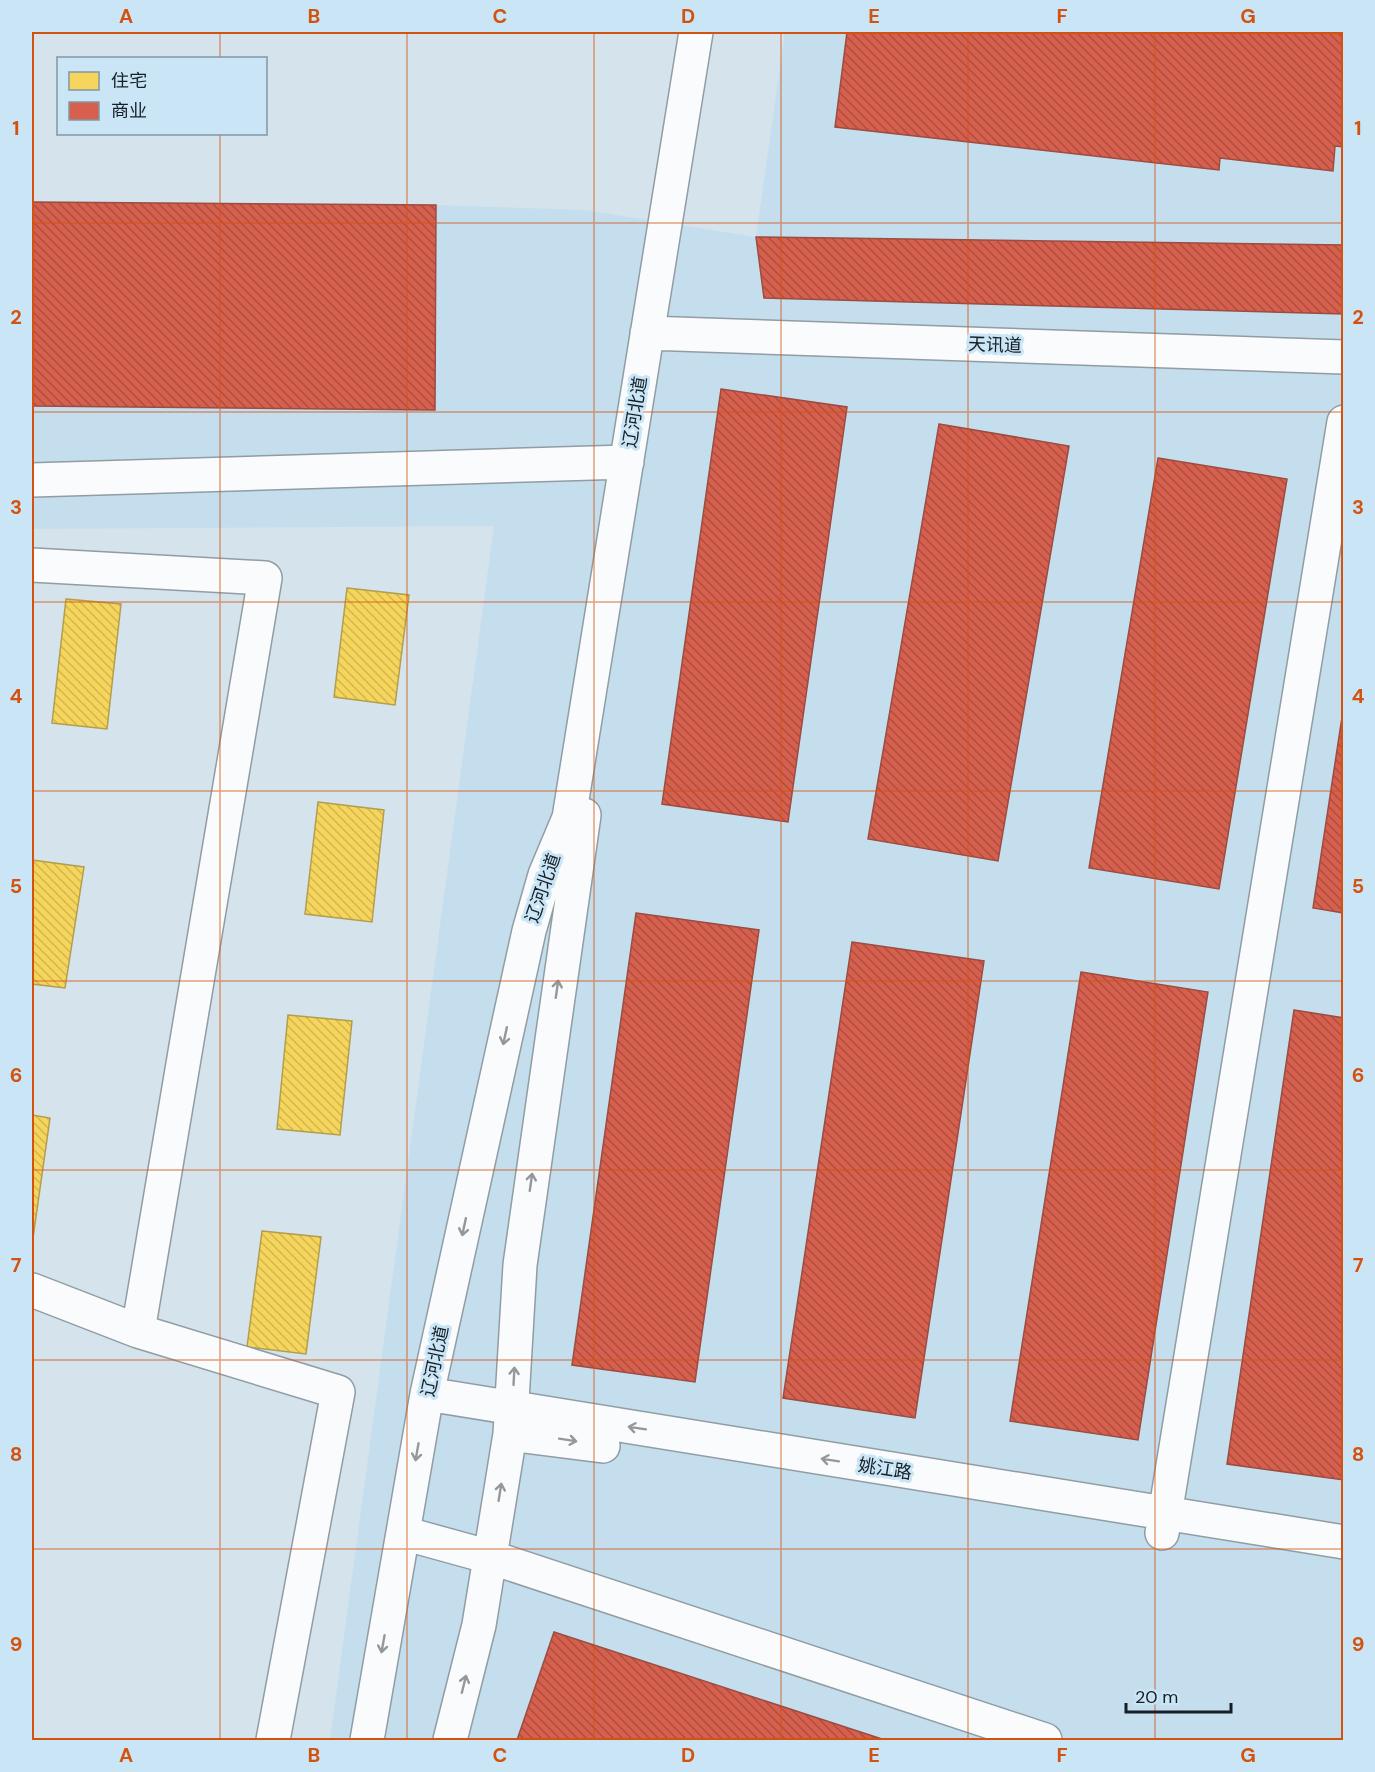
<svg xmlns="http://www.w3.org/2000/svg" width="1375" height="1772" font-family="'DM Sans','Noto Sans SC',sans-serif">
	<defs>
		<pattern id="homes-back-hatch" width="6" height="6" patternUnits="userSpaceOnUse" patternTransform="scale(1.5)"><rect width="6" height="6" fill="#f6d55c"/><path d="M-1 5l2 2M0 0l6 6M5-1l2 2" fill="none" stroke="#d2b650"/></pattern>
		<pattern id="shops-back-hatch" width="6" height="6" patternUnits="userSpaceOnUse" patternTransform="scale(1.5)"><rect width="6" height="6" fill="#d6604d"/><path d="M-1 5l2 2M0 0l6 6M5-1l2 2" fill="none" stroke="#ac4f40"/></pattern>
	</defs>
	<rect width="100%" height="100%" fill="#d4e3ec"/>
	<path fill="#c4deee" d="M 785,32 L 1343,32 L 1343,1740 L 330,1740 L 494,526 L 32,529 L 32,202 L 436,205 L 584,210 L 756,237 Z"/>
	<path fill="url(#homes-back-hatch)" stroke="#b29e4c" stroke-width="1.5" d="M 347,588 L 409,595 L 395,705 L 334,697 Z
		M 66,599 L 121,604 L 107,729 L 52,723 Z
		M 318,802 L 384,810 L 372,922 L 305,914 Z
		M 32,860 L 84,867 L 65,988 L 32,984 Z
		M 288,1015 L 352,1021 L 340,1135 L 277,1129 Z
		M 32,1115 L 50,1118 L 32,1245 Z
		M 262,1231 L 321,1237 L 306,1354 L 247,1347 Z"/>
	<path fill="url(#shops-back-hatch)" stroke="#9c4c41" stroke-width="1.5" d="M 847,32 L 1344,32 L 1344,147 L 1335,146 L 1333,171 L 1220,158 L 1219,170 L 835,127 Z
		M 32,202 L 436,205 L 435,410 L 32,406 Z
		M 756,237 L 1344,245 L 1344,314 L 764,298 Z
		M 721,389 L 847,407 L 788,822 L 662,804 Z
		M 939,424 L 1069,446 L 998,861 L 868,839 Z
		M 1158,458 L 1287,479 L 1219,889 L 1089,868 Z
		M 1344,704 L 1344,913 L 1313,908 Z
		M 636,913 L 759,930 L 695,1382 L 572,1365 Z
		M 852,942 L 984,961 L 915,1418 L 783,1398 Z
		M 1081,972 L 1208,992 L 1138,1440 L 1010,1421 Z
		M 1294,1010 L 1344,1018 L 1344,1480 L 1227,1464 Z
		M 554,1632 L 885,1740 L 517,1740 Z"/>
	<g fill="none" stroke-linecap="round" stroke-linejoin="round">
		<defs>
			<path id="minor" d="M 647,333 L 1344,357
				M 32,480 L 627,462
				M 32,565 L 265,578 L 138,1331
				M 32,1290 L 138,1331 L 338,1392 L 273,1740
				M 427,1394 L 1344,1542
				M 510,1434 L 603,1446
				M 403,1533 L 490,1557 L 1045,1740
				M 1162,1533 L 1344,422
				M 367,1740 L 427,1394 L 529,931 L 545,875 L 569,818 L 696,32
				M 450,1740 L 479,1625 L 510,1434 L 520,1265 L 584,815"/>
		</defs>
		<use href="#minor" stroke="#919ca3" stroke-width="36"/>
		<use href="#minor" stroke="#f9fbfc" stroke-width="33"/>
	</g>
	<defs><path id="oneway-shaft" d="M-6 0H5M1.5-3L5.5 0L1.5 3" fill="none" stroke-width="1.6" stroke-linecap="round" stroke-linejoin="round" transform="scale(1.5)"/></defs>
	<g stroke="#92989b">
		<use href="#oneway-shaft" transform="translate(557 989) rotate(-82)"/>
		<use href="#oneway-shaft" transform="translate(505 1036) rotate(102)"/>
		<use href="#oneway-shaft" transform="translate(531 1182) rotate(-82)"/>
		<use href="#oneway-shaft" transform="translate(464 1227) rotate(102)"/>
		<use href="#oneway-shaft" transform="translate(514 1376) rotate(-87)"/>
		<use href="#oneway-shaft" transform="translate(637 1428) rotate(-171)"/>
		<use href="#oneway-shaft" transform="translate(568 1440) rotate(9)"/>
		<use href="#oneway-shaft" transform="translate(417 1452) rotate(100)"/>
		<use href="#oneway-shaft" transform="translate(830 1460) rotate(-171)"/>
		<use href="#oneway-shaft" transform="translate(500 1492) rotate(-81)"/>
		<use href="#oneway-shaft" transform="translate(383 1644) rotate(100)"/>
		<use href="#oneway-shaft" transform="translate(464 1684) rotate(-76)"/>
	</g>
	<path fill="none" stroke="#d3530e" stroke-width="1.5" stroke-opacity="0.55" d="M 220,32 L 220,58M 407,32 L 407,1740M 594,32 L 594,1740M 781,32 L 781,1740M 968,32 L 968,1740M 1155,32 L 1155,1740M 220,134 L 220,1740M 32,223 L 1344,223M 32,412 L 1344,412M 32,602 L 1344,602M 32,791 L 1344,791M 32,981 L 1344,981M 32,1170 L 1344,1170M 32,1360 L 1344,1360M 32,1549 L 1344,1549"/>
	<g text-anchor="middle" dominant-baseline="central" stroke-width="6" stroke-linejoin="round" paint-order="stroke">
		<g font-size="18" fill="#151f25" stroke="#cae5f6">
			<text transform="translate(995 345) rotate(2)">天讯道</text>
			<text transform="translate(635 412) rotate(-81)">辽河北道</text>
			<text transform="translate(543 888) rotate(-71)">辽河北道</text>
			<text transform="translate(435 1361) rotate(-78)">辽河北道</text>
			<text transform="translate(885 1469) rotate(9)">姚江路</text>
		</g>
	</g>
	<rect width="1375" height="1772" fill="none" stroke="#cae5f6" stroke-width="66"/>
	<rect x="57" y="57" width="210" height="78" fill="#cae5f6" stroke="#8296a2" stroke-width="1.5"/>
	<rect x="69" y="72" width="30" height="18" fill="#f6d55c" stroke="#8296a2" stroke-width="1.5"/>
	<text x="111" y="87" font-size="18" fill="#151f25">住宅</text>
	<rect x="69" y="102" width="30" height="18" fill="#d6604d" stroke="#8296a2" stroke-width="1.5"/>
	<text x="111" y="117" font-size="18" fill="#151f25">商业</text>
	<path d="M1126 1703v9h105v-9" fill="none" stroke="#151f25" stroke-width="3"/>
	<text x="1135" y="1703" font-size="18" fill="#151f25" stroke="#cae5f6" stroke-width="4.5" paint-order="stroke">20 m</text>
	<rect x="33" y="33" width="1309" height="1706" fill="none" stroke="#d3530e" stroke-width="2"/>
	<g font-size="20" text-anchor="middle" font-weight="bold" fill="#d3530e">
		<text x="126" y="23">A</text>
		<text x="314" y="23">B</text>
		<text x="500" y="23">C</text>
		<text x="688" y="23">D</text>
		<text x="874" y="23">E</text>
		<text x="1062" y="23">F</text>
		<text x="1248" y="23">G</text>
		<text x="16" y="135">1</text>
		<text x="1358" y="135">1</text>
		<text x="16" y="324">2</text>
		<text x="1358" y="324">2</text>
		<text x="16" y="514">3</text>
		<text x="1358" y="514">3</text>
		<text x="16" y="703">4</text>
		<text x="1358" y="703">4</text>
		<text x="16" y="893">5</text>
		<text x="1358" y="893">5</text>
		<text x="16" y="1082">6</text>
		<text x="1358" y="1082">6</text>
		<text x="16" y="1272">7</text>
		<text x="1358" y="1272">7</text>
		<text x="16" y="1461">8</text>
		<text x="1358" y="1461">8</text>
		<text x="16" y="1651">9</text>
		<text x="1358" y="1651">9</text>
		<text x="126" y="1762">A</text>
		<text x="314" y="1762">B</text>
		<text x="500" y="1762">C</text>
		<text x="688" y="1762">D</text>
		<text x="874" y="1762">E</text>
		<text x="1062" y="1762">F</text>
		<text x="1248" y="1762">G</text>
	</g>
</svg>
